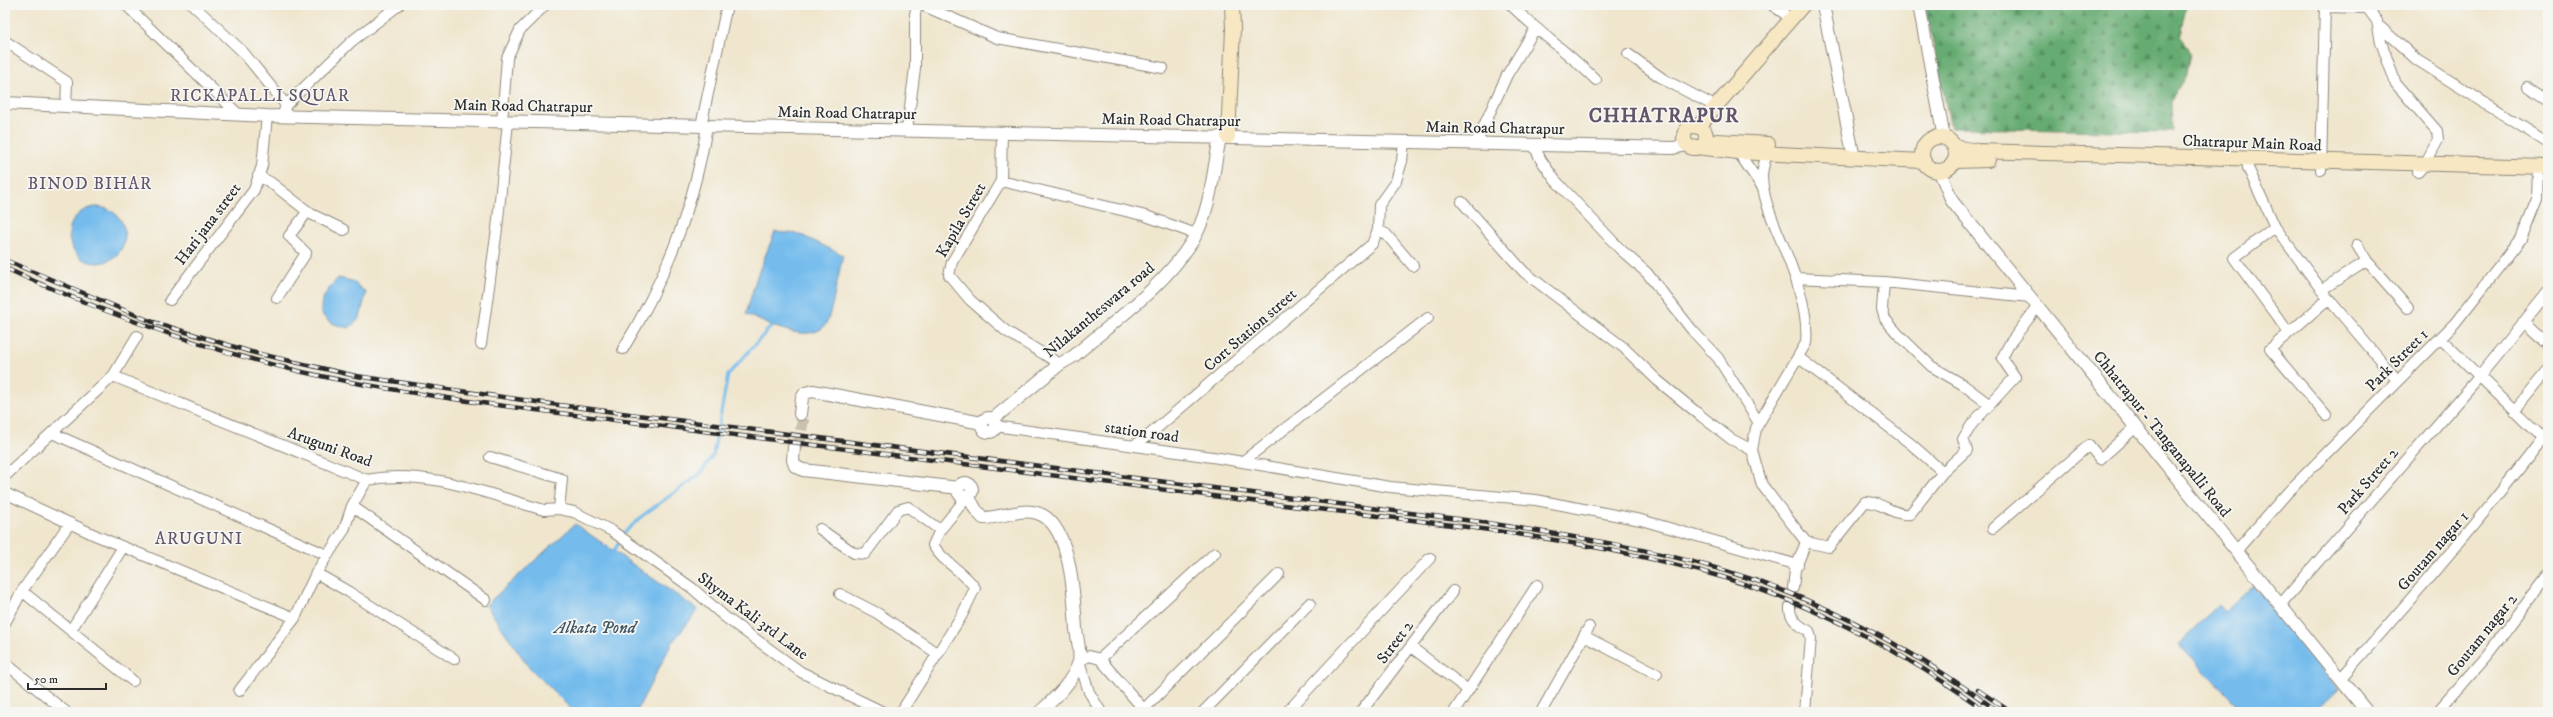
<svg xmlns="http://www.w3.org/2000/svg" width="2553" height="717" font-family="'IM FELL DW Pica',serif">
	<defs>
		<pattern id="forest-firs" width="22" height="20" patternUnits="userSpaceOnUse"><rect width="22" height="20" fill="#66ac72"/><path d="M5 1l3.5 6h-7zM16 11l3.5 6h-7z" fill="#548c5e"/></pattern>
	</defs>
	<rect width="100%" height="100%" fill="#f6f6f2"/>
	<filter id="ink" filterUnits="userSpaceOnUse"><feTurbulence type="fractalNoise" baseFrequency=".025" numOctaves="2"/><feDisplacementMap in="SourceGraphic" scale="8" xChannelSelector="R" yChannelSelector="G"/><feConvolveMatrix kernelMatrix="1 2 1 2 8 2 1 2 1" color-interpolation-filters="sRGB"/></filter>
	<filter id="wash" filterUnits="userSpaceOnUse"><feTurbulence type="fractalNoise" baseFrequency=".012" numOctaves="4" result="noise"/><feDisplacementMap in="SourceGraphic" scale="16" xChannelSelector="R" yChannelSelector="G"/><feGaussianBlur stdDeviation="0.9" result="paint"/><feColorMatrix in="noise" values="0 0 0 0 0 0 0 0 0 0 0 0 0 0 0 0 0 1.4 0 .05"/><feComposite in="paint" operator="in"/></filter>
	<g filter="url(#wash)">
		<rect width="100%" height="100%" fill="#f0e6ce"/>
		<path fill="url(#forest-firs)" stroke="#486c4e" d="M 1925,5 L 2186,5 L 2180,36 L 2190,54 L 2185,77 L 2171,100 L 2172,132 L 1951,128 Z"/>
		<path fill="#75bced" stroke="#50748c" d="M69 235a28 28 0 1 1 56 0a28 28 0 1 1-56 0Z
			M 775,232 L 799,234 L 843,255 C 840,266 831,317 826,324 C 810,346 765,323 746,314 L 757,276 Z
			M 338,278 L 352,281 L 366,293 L 360,318 L 349,328 C 311,321 316,302 338,278 Z
			M 575,524 L 698,610 L 672,643 L 636,712 L 574,712 L 529,667 L 486,605 Z
			M 2253,585 L 2339,689 L 2315,712 L 2244,712 L 2178,644 L 2218,605 L 2224,612 Z"/>
		<g fill="none" stroke-linecap="round" stroke-linejoin="round">
			<path stroke="#75bced" stroke-width="3" d="M 613,553 L 623,534 L 642,516 L 700,474 L 713,455 L 728,375 L 773,324"/>
		</g>
	</g>
	<g filter="url(#ink)">
		<g fill="none" stroke-linecap="round" stroke-linejoin="round">
			<path stroke="#c9c1ad" stroke-width="12" stroke-dasharray="12 6" stroke-linecap="butt" d="M 798,448 L 804,414"/>
			<defs>
				<path id="minor" d="M 126,5 L 238,114
					M 193,5 L 243,52 L 286,105
					M 922,5 L 997,38 L 1163,68
					M 1511,5 C 1538,32 1569,53 1596,80
					M 1772,5 L 1785,14
					M 2365,5 L 2377,21 L 2381,42 L 2396,84 L 2437,131 L 2438,140 L 2425,164 L 2418,172
					M 2325,7 L 2367,8
					M 2378,25 L 2417,60 L 2548,143
					M 5,41 L 67,82 L 66,106
					M 1628,54 L 1663,79 L 1709,103
					M 2527,87 L 2548,101
					M 282,117 L 286,105 L 352,41 L 399,5
					M 502,122 L 507,58 L 520,30 L 545,5
					M 701,126 L 727,5
					M 907,130 L 915,68 L 915,14 L 917,5
					M 1002,132 L 1001,181 L 952,262 L 949,275 L 970,300 L 1006,331 L 1060,364
					M 1476,143 L 1507,75 L 1535,29
					M 1533,144 L 1541,160 L 1555,180 L 1620,249 L 1647,273 L 1692,330 L 1718,358 L 1759,423
					M 1738,152 L 1763,188
					M 1767,153 C 1765,160 1763,167 1762,174 C 1762,199 1774,223 1783,245 C 1795,275 1809,310 1806,343 L 1756,428 L 1752,450 L 1762,485 L 1806,542 L 1795,570 L 1793,588
					M 2247,160 L 2248,168 L 2275,227 L 2326,296 L 2397,380
					M 2321,170 L 2325,5
					M 258,176 L 270,182 L 311,214 L 344,230
					M 1001,181 L 1146,216 L 1196,234
					M 1462,202 L 1524,272 L 1623,347 L 1657,380 L 1701,416 L 1731,439 L 1752,450
					M 2275,227 L 2234,258 L 2289,333 L 2270,349 L 2326,415
					M 1378,230 L 1386,234 L 1413,266
					M 2357,245 L 2367,261 L 2408,308
					M 1795,278 L 1884,282 L 2030,297
					M 1884,282 L 1882,309 L 1885,319 L 1898,334 L 1931,366 L 1962,384 L 1990,405
					M 2321,290 L 2367,261
					M 277,298 L 306,253 L 289,236 L 308,211
					M 170,300 L 254,190 L 262,166 L 267,116
					M 2523,322 L 2548,345
					M 2289,333 L 2328,299
					M 2440,338 L 2548,443
					M 481,344 L 497,229 L 508,122
					M 623,349 C 666,279 694,207 707,126
					M 1798,357 L 1911,444 L 1943,472
					M 113,376 L 367,480 C 428,468 486,494 544,510 L 559,509 L 574,512 L 612,531 L 692,588 L 725,617 L 801,672 L 883,712
					M 2514,411 L 2548,370
					M 995,426 L 1219,458 L 1390,487 L 1536,500 L 1641,520 L 1798,565
					M 52,433 L 327,555
					M 1133,446 L 1149,435 L 1372,244 L 1378,230 L 1379,205 L 1396,181 L 1402,161 L 1404,142
					M 490,457 L 562,479 L 559,509
					M 1242,462 L 1428,318
					M 5,476 L 113,376 L 137,336
					M 5,493 L 97,536 L 295,618
					M 352,506 L 486,600
					M 1993,528 L 2089,445 L 2100,459 L 2136,427
					M 820,529 L 854,553 L 865,554 L 898,510 L 908,507 L 940,530
					M 1806,542 L 1829,547 L 1865,502 C 1881,501 1893,516 1910,514 L 1943,472 L 1967,450 L 1963,439 L 1972,424 L 2015,377 L 2002,358 L 2010,343 L 2038,306
					M 2236,551 L 2288,492 L 2455,323 L 2521,239 L 2537,199 L 2538,167
					M 316,573 L 349,592 L 454,659
					M 22,591 L 133,681
					M 840,594 L 877,613 L 938,654
					M 2280,605 L 2479,377 L 2548,292
					M 1790,607 C 1789,619 1799,626 1809,631 L 1811,638 L 1805,712
					M 5,623 L 22,591 L 70,523
					M 71,630 L 123,547
					M 1584,636 L 1657,674
					M 1411,647 L 1468,690
					M 1100,659 L 1215,553
					M 5,663 L 66,712
					M 2340,679 C 2410,601 2479,522 2543,438
					M 239,691 L 295,618 L 316,573 L 344,530 L 352,506 L 367,480
					M 1144,709 L 1279,574
					M 901,712 L 962,615 L 975,588 C 964,571 943,563 933,545 L 940,530 L 968,496
					M 1101,712 L 1089,692 L 1079,661 L 1089,656 L 1100,659 L 1146,712
					M 1203,712 L 1310,603
					M 1287,712 L 1430,558
					M 1361,712 L 1453,591
					M 1454,712 L 1537,585
					M 1541,712 L 1589,627
					M 2437,712 L 2487,655 L 2548,575"/>
				<path id="tertiary" d="M 1823,5 L 1854,158
					M 1919,5 L 1944,138
					M 5,103 L 267,116 L 1673,148 L 1687,145
					M 1940,172 L 1952,201 L 2367,712
					M 800,414 L 802,398 L 805,393 L 813,391 L 982,423
					M982 425a7 7 0 1 1 14 0a7 7 0 1 1-14 0Z
					M 993,419 L 1060,364 L 1074,356 C 1115,320 1164,287 1193,240 C 1211,210 1213,171 1220,137
					M 794,447 L 793,460 L 795,466 L 803,470 L 959,488
					M958 490a7 7 0 1 1 14 0a7 7 0 1 1-14 0Z
					M 968,496 L 976,510 L 983,518 C 1001,518 1020,508 1037,513 C 1072,523 1074,600 1076,629 C 1077,638 1081,653 1079,662 C 1072,683 1055,698 1040,712"/>
				<path id="secondary" d="M1684 137a11 11 0 1 1 22 0a11 11 0 1 1-22 0Z
					M 1698,127 L 1803,5
					M1922 154a17 17 0 1 1 34 0a17 17 0 1 1-34 0Z
					M 1228,137 L 1233,29 L 1232,5
					M 1717,141 L 1768,144
					M 1697,147 L 1738,152 L 1923,161
					M 1955,147 L 1977,151 L 2548,167
					M 1955,161 L 1988,160"/>
			</defs>
			<use href="#minor" stroke="#8e887c" stroke-width="12"/>
			<use href="#tertiary" stroke="#8e887c" stroke-width="14"/>
			<use href="#secondary" stroke="#8e887c" stroke-width="16"/>
			<use href="#minor" stroke="#fff" stroke-width="10"/>
			<use href="#tertiary" stroke="#fff" stroke-width="12"/>
			<use href="#secondary" stroke="#f7e8c3" stroke-width="14"/>
			<defs>
				<path id="rail" d="M 5,260 L 150,321 L 251,352 L 356,376 L 551,404 L 1481,522 C 1563,535 1646,547 1726,571 C 1824,600 1917,652 1999,712
					M 5,268 C 117,319 234,361 356,383 C 471,404 588,416 703,431 C 894,455 1084,479 1275,504 C 1424,522 1577,535 1722,577 C 1816,605 1908,654 1987,712
					M 1978,690 L 2011,712"/>
			</defs>
			<use href="#rail" stroke="#2b2b2b" stroke-width="4.5"/>
			<use href="#rail" stroke="#f6f6f2" stroke-width="3" stroke-dasharray="9" stroke-linecap="butt"/>
		</g>
	</g>
	<g text-anchor="middle" dominant-baseline="central" stroke-width="3.5" stroke-linejoin="round" paint-order="stroke">
		<g font-size="16" fill="#2b2b2b" stroke="#f6f6f2">
			<text transform="translate(523 106) rotate(1)">Main Road Chatrapur</text>
			<text transform="translate(847 113) rotate(1)">Main Road Chatrapur</text>
			<text transform="translate(1171 120) rotate(1)">Main Road Chatrapur</text>
			<text transform="translate(1495 128) rotate(1)">Main Road Chatrapur</text>
			<text transform="translate(2252 143) rotate(2)">Chatrapur Main Road</text>
			<text transform="translate(961 220) rotate(-60)">Kapila Street</text>
			<text transform="translate(208 224) rotate(-53)">Hari jana street</text>
			<text transform="translate(1099 310) rotate(-40)">Nilakantheswara road</text>
			<text transform="translate(1250 330) rotate(-41)">Cort Station street</text>
			<text transform="translate(2397 360) rotate(-45)">Park Street 1</text>
			<text transform="translate(1142 432) rotate(8)">station road</text>
			<text transform="translate(2162 434) rotate(51)">Chhatrapur - Tanganapalli Road</text>
			<text transform="translate(330 447) rotate(20)">Aruguni Road</text>
			<text transform="translate(2368 481) rotate(-49)">Park Street 2</text>
			<text transform="translate(2433 551) rotate(-49)">Goutam nagar 1</text>
			<text transform="translate(753 616) rotate(37)">Shyma Kali 3rd Lane</text>
			<text transform="translate(2482 635) rotate(-51)">Goutam nagar 2</text>
			<text transform="translate(1395 642) rotate(-53)">Street 2</text>
		</g>
		<g font-size="17" letter-spacing="1" fill="#625569" stroke="#f6f6f2">
			<text x="260" y="96">RICKAPALLI SQUAR</text>
			<text x="90" y="184">BINOD BIHAR</text>
			<text x="199" y="539">ARUGUNI</text>
		</g>
		<g font-size="17" font-style="italic" fill="#415665" stroke="#f6f6f2">
			<text x="595" y="628">Alkata Pond</text>
		</g>
		<g font-size="20" font-weight="bold" letter-spacing="1" fill="#625569" stroke="#f6f6f2">
			<text x="1664" y="116">CHHATRAPUR</text>
		</g>
	</g>
	<rect width="2553" height="717" fill="none" stroke="#f6f6f2" stroke-width="20"/>
	<path d="M28 683v6h78v-6" fill="none" stroke="#2b2b2b" stroke-width="2"/>
	<text x="34" y="683" font-size="12" fill="#2b2b2b" stroke="#f6f6f2" stroke-width="3" paint-order="stroke">50 m</text>
</svg>
